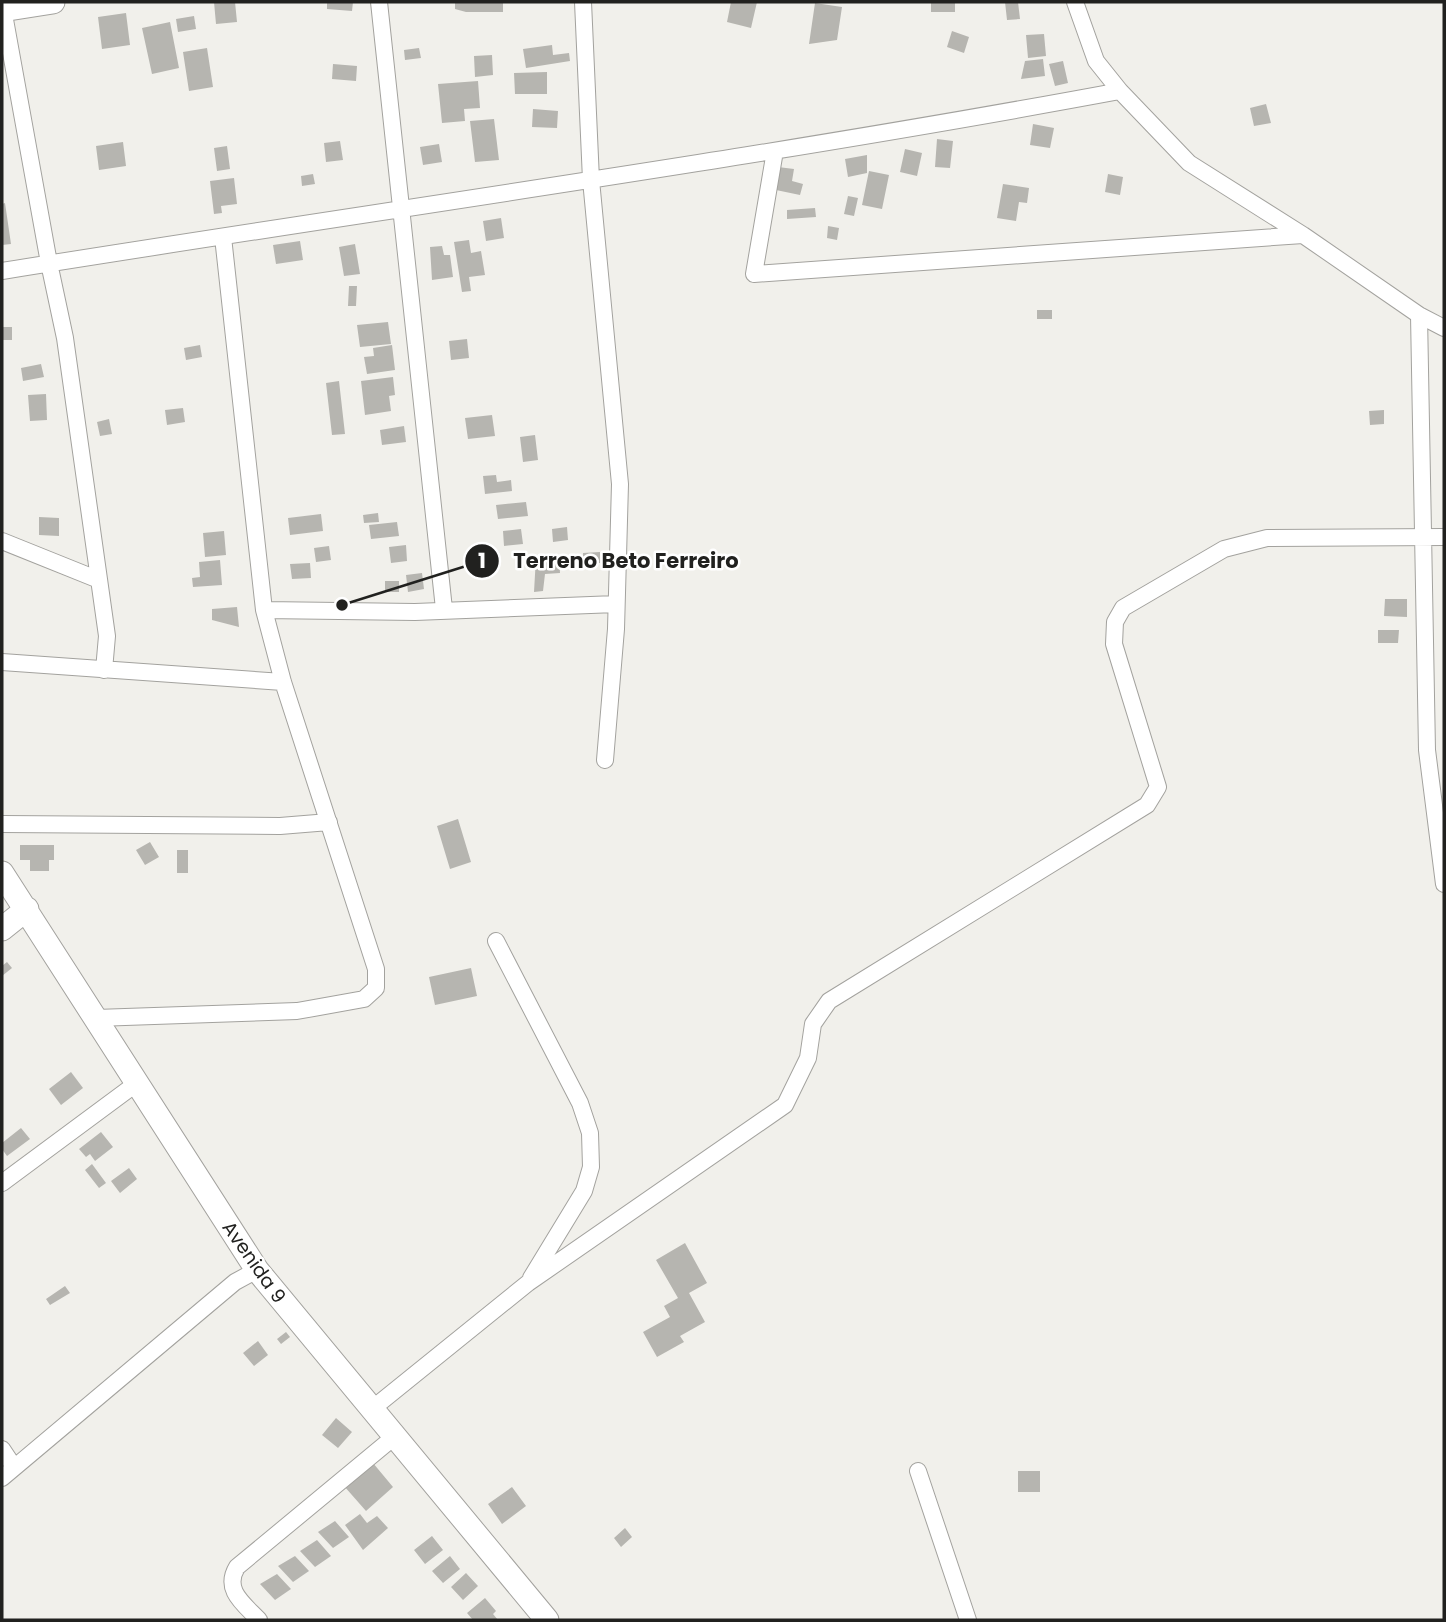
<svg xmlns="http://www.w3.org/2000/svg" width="1446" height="1622" font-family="Poppins,sans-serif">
	<rect width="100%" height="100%" fill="#f1f0eb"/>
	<path fill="#b6b5b0" d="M 214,2 L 235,2 L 237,22 L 216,24 Z
		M 327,2 L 353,2 L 352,11 L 327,9 Z
		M 455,2 L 503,2 L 503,12 L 466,12 L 455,9 Z
		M 731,2 L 757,2 L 751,28 L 727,22 Z
		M 931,2 L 955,2 L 955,12 L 931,12 Z
		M 1005,2 L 1018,2 L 1020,19 L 1007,20 Z
		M 815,3 L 842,7 L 837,40 L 809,44 Z
		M 126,13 L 130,45 L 102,49 L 98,17 Z
		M 194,16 L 196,29 L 178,32 L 176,19 Z
		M 170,22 L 179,68 L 152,74 L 142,28 Z
		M 952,31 L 969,37 L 964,53 L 947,47 Z
		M 1044,34 L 1046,56 L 1028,58 L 1026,35 Z
		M 552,45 L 553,55 L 569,53 L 570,61 L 526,68 L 523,49 Z
		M 207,48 L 213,87 L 189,91 L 183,52 Z
		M 419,48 L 421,58 L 405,60 L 404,50 Z
		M 492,55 L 493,75 L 475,77 L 474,56 Z
		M 1043,59 L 1045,76 L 1021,79 L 1025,61 Z
		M 1063,61 L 1068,83 L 1055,86 L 1049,64 Z
		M 333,64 L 357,66 L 356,81 L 332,79 Z
		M 547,72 L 547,94 L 515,94 L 514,73 Z
		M 478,81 L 480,108 L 464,109 L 465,121 L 442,123 L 438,84 Z
		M 1266,104 L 1271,123 L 1254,126 L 1250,108 Z
		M 533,109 L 558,111 L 557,128 L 532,127 Z
		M 494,119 L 499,160 L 475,162 L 470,121 Z
		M 1033,124 L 1054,128 L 1050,148 L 1030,145 Z
		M 937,139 L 953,141 L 950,168 L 935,167 Z
		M 340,141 L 343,160 L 326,162 L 324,143 Z
		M 123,142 L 126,166 L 99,170 L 96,146 Z
		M 439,144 L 442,162 L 423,165 L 420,147 Z
		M 227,146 L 230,169 L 217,171 L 214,148 Z
		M 905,149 L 922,153 L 917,176 L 900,172 Z
		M 867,155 L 867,173 L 848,177 L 845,159 Z
		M 778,167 L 794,169 L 792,181 L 803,184 L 800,195 L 776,190 Z
		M 869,171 L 889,175 L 882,209 L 862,205 Z
		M 313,174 L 315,184 L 302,186 L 301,176 Z
		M 1108,174 L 1123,177 L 1120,195 L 1105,192 Z
		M 234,178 L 237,204 L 221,206 L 222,213 L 214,214 L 210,181 Z
		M 1003,184 L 1029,188 L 1027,203 L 1019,202 L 1016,221 L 997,218 Z
		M 848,196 L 858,198 L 854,216 L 844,214 Z
		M 5,203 L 11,244 L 2,245 L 2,204 Z
		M 815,208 L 816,217 L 787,219 L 787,210 Z
		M 501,218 L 504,238 L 486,241 L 483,221 Z
		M 828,226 L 839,228 L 837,240 L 827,238 Z
		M 469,240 L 471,253 L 481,251 L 485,275 L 469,277 L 471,291 L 462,292 L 454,242 Z
		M 300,241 L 303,260 L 276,264 L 273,245 Z
		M 355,244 L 360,274 L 344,276 L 339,247 Z
		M 442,246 L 444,255 L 450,255 L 453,277 L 432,280 L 430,247 Z
		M 349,286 L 357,286 L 356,306 L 348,306 Z
		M 1037,310 L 1052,310 L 1052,319 L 1037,319 Z
		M 388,322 L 391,344 L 360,347 L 357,325 Z
		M 2,327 L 12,327 L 12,340 L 2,340 Z
		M 467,339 L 469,358 L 451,360 L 449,341 Z
		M 200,345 L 202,357 L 186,360 L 184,348 Z
		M 392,345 L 395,370 L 367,374 L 364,357 L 374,356 L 373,348 Z
		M 41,364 L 44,377 L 23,381 L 21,368 Z
		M 393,377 L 395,395 L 389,396 L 391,411 L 365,415 L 361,381 Z
		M 339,381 L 345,434 L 332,435 L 326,383 Z
		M 46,394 L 47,420 L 30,421 L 28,395 Z
		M 183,408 L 185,422 L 167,425 L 165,410 Z
		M 1384,410 L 1384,424 L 1370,425 L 1369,411 Z
		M 492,415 L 495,436 L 468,439 L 465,418 Z
		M 109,419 L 112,434 L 100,436 L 97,422 Z
		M 404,426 L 406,442 L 382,445 L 380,430 Z
		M 535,435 L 538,460 L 523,462 L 520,437 Z
		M 496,475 L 497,482 L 511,480 L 512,491 L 485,494 L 483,476 Z
		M 526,502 L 528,516 L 498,519 L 496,505 Z
		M 378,513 L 379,522 L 364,523 L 363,515 Z
		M 321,514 L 323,531 L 290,535 L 288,518 Z
		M 39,517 L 59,518 L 59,536 L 39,535 Z
		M 397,522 L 399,536 L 371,539 L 369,525 Z
		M 567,527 L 568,540 L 553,542 L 552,529 Z
		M 521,529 L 523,544 L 504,546 L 503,531 Z
		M 224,531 L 226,555 L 205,557 L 203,533 Z
		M 406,545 L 407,561 L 391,563 L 389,547 Z
		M 329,546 L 331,560 L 316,562 L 314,548 Z
		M 600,552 L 600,563 L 583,563 L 583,553 Z
		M 559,555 L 560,573 L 545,574 L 543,591 L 534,592 L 536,557 Z
		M 220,560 L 222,585 L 193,587 L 192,578 L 200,577 L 199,562 Z
		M 310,563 L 311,578 L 292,579 L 290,564 Z
		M 422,573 L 424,589 L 408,592 L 406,575 Z
		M 385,581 L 399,581 L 399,592 L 385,592 Z
		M 1385,599 L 1407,599 L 1407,617 L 1384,616 Z
		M 237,607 L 239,627 L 212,620 L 212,609 Z
		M 1378,630 L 1399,630 L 1398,643 L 1378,643 Z
		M 458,819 L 471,862 L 450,869 L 437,826 Z
		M 150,842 L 159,857 L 145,865 L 136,850 Z
		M 20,845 L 54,845 L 54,860 L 49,860 L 49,871 L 30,871 L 30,860 L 20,860 Z
		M 177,850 L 188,850 L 188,873 L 177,873 Z
		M 7,962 L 12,968 L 2,976 L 2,966 Z
		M 471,968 L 477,996 L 435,1005 L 429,977 Z
		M 71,1072 L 83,1088 L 61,1105 L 49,1089 Z
		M 21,1128 L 30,1139 L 7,1156 L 2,1149 L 2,1143 Z
		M 101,1132 L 113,1147 L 95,1161 L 90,1154 L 86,1157 L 79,1149 Z
		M 92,1164 L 106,1183 L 99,1188 L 85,1170 Z
		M 129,1168 L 137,1179 L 120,1193 L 111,1181 Z
		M 685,1243 L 707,1283 L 689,1293 L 705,1322 L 680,1336 L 684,1342 L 657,1357 L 643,1332 L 670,1317 L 664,1306 L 678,1298 L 656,1260 Z
		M 65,1286 L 70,1293 L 50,1305 L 46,1299 Z
		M 286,1332 L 290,1337 L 281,1344 L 277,1339 Z
		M 258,1341 L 268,1355 L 254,1366 L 243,1353 Z
		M 336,1418 L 352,1432 L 338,1448 L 322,1435 Z
		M 373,1463 L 393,1487 L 366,1511 L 344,1486 Z
		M 1018,1471 L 1040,1471 L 1040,1492 L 1018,1492 Z
		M 512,1487 L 526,1506 L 502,1524 L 488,1504 Z
		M 360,1514 L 367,1523 L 377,1516 L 388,1528 L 363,1550 L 345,1525 Z
		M 335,1521 L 349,1537 L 333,1548 L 318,1532 Z
		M 625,1528 L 632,1537 L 621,1547 L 614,1538 Z
		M 432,1536 L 443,1550 L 425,1564 L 414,1550 Z
		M 317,1540 L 331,1556 L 315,1567 L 300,1551 Z
		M 295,1556 L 309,1571 L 293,1582 L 278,1566 Z
		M 450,1556 L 460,1569 L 443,1583 L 432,1571 Z
		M 466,1573 L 478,1586 L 463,1600 L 451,1587 Z
		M 277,1574 L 291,1589 L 275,1600 L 260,1584 Z
		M 485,1598 L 496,1611 L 493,1614 L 498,1620 L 473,1620 L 467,1613 Z"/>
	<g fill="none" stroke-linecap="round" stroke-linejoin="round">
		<defs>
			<path id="street" d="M 379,2 L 444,609
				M 583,2 L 591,180 L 620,484 L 616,629 L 605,760
				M 1075,2 L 1096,61 L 1120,91 L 1189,163 L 1303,235 L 1419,315 L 1444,328
				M 2,3 L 49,263 L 65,338 L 107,636 L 104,670
				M 775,151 L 754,274 L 1303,235
				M 2,271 C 375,211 749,160 1120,91
				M 1419,315 L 1427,750 L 1444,884
				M 2,541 L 99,580
				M 264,610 L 415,612 L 616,604
				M 2,662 L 283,682
				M 2,824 L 280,826 L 329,822
				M 496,941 L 580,1103 L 590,1133 L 591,1167 L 584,1191 L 531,1278
				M 96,1018 L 297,1011 L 364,999 L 376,988 L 376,969 L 283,682 L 264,610 L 223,237
				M 2,1183 L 137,1083
				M 372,1409 L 528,1283 L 785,1105 L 808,1058 L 813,1024 L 829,1001 L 1147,805 L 1158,787 L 1114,644 L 1115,622 L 1123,608 L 1224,549 L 1267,538 L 1444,537
				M 2,1449 L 14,1467
				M 918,1471 L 968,1620
				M 2,1478 L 235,1282 L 257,1270
				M 259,1620 C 244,1604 223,1590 237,1567 L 394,1437"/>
			<path id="secondary" d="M 2,10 L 53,2
				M 2,873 L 257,1270 L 547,1620
				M 2,929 L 27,909"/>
		</defs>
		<use href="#street" stroke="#a3a29e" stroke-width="18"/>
		<use href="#secondary" stroke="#a3a29e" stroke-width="25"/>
		<use href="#street" stroke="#fff" stroke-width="16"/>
		<use href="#secondary" stroke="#fff" stroke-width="23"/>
	</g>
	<g text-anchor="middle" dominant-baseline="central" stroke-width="5" stroke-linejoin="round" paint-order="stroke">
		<g font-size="19" fill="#21211f" stroke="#fff">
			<text transform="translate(254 1262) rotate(55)">Avenida 9</text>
		</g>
	</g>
	<path fill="none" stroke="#21211f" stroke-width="2.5" d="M342 605L482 561"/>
	<g fill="#21211f" stroke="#fff" stroke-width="2.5">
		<circle cx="342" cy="605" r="7"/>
		<circle cx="482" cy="561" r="18"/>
	</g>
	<g font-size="21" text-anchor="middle" font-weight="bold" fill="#fff">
		<text x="482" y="568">1</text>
	</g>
	<g font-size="21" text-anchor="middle" font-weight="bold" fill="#21211f" stroke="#fff" stroke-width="5" stroke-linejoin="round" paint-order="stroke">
		<text x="626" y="568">Terreno Beto Ferreiro</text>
	</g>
	<rect width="1446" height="1622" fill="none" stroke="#21211f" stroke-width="7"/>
</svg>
